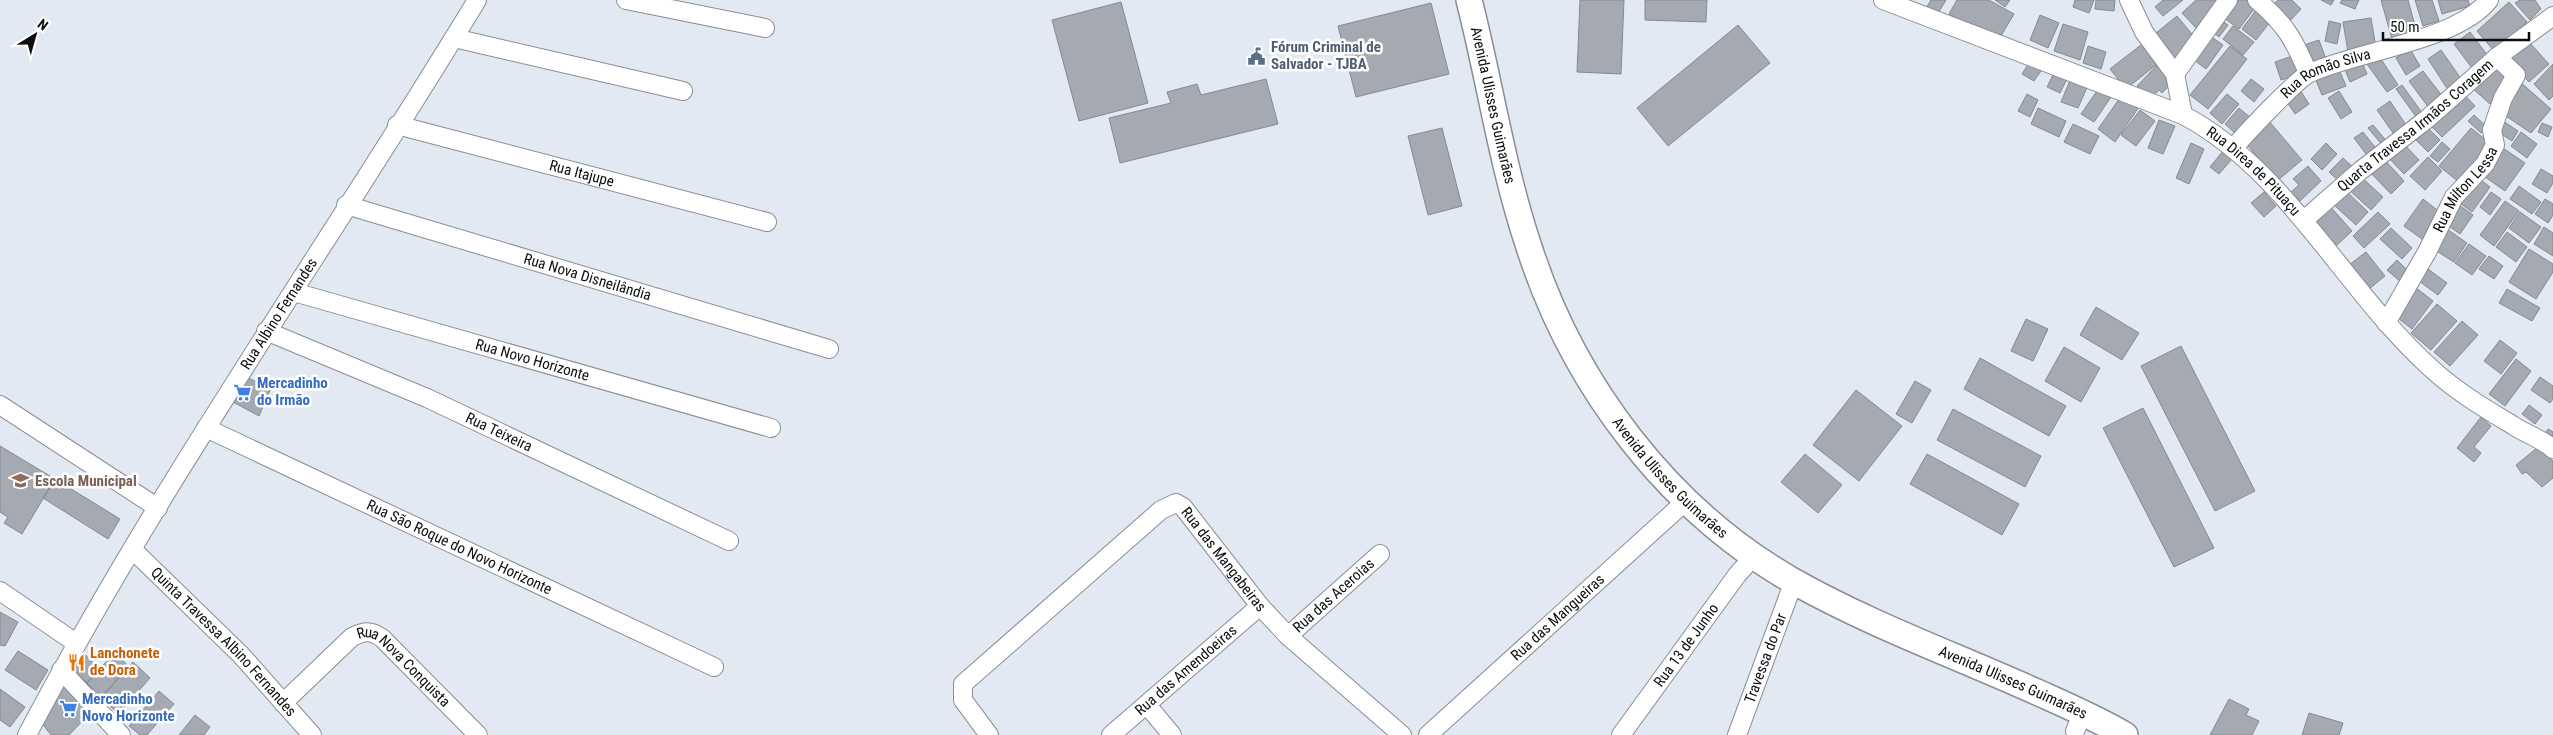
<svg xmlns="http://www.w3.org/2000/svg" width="2553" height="735" font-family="'Roboto Condensed',sans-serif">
	<rect width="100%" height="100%" fill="#e3e9f3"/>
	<path fill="#a4a9b2" stroke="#858993" d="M 1580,0 L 1624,0 L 1621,74 L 1577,72 Z
		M 1645,0 L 1707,0 L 1706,22 L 1645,20 Z
		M 1931,0 L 1946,0 L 1937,15 L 1926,8 Z
		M 1957,0 L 1989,0 L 2014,14 L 1998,41 L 1949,14 Z
		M 1995,0 L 2010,0 L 2005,7 Z
		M 2075,0 L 2094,0 L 2089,13 L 2073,7 Z
		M 2096,0 L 2115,0 L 2114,11 L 2095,9 Z
		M 2163,0 L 2183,0 L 2163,16 L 2155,7 Z
		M 2196,0 L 2218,0 L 2197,29 L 2182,13 Z
		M 2232,0 L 2251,0 L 2257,5 L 2239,29 L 2220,15 Z
		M 2278,0 L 2292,0 L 2301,9 L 2288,23 L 2271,7 Z
		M 2321,0 L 2334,0 L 2331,5 Z
		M 2342,0 L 2359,0 L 2355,9 L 2340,3 Z
		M 2381,0 L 2408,0 L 2417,33 L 2392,39 Z
		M 2415,0 L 2432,0 L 2439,21 L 2423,26 Z
		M 2438,0 L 2468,0 L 2470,6 L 2442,14 Z
		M 2520,0 L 2535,0 L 2541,9 L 2530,20 L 2515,3 Z
		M 1121,2 L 1148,103 L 1079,121 L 1052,20 Z
		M 2509,2 L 2527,22 L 2494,51 L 2477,31 Z
		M 1431,3 L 1449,74 L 1356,97 L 1338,26 Z
		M 2259,6 L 2273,18 L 2256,40 L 2242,29 Z
		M 2040,15 L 2059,23 L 2048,48 L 2030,40 Z
		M 2177,16 L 2196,39 L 2171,60 L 2151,37 Z
		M 2218,18 L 2228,25 L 2219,37 L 2209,29 Z
		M 2371,18 L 2376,48 L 2348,52 L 2343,22 Z
		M 2329,21 L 2341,24 L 2337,44 L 2325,41 Z
		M 2063,24 L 2088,32 L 2080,60 L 2054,51 Z
		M 1738,25 L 1770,63 L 1668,146 L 1637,108 Z
		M 2233,26 L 2254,42 L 2243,55 L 2223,39 Z
		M 2470,32 L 2488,56 L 2472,68 L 2454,44 Z
		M 2207,34 L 2223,45 L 2206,69 L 2190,57 Z
		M 2319,40 L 2327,62 L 2312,68 L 2304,45 Z
		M 2146,41 L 2162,60 L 2126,89 L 2110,69 Z
		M 2528,41 L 2549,64 L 2529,82 L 2508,59 Z
		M 2088,46 L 2106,52 L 2101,69 L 2083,63 Z
		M 2230,46 L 2247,59 L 2208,109 L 2190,95 Z
		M 2410,49 L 2420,66 L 2406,75 L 2396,58 Z
		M 2441,50 L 2464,83 L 2450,93 L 2428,59 Z
		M 2298,54 L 2304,73 L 2281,80 L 2275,62 Z
		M 2379,56 L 2398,85 L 2387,92 L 2367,64 Z
		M 2361,60 L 2367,74 L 2350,82 L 2344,67 Z
		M 2495,61 L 2514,77 L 2490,104 L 2471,87 Z
		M 2029,63 L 2041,71 L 2034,81 L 2022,74 Z
		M 2159,63 L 2176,79 L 2162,93 L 2159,90 L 2150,99 L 2137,86 Z
		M 2553,64 L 2553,96 L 2549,100 L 2534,84 Z
		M 2338,67 L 2346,86 L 2322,95 L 2314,75 Z
		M 2055,71 L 2068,77 L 2060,93 L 2047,87 Z
		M 2423,71 L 2443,97 L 2429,108 L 2409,81 Z
		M 2071,78 L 2088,85 L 2078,108 L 2061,102 Z
		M 1266,79 L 1278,124 L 1120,163 L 1109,118 L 1171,103 L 1167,92 L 1197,84 L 1201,95 Z
		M 2251,79 L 2264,89 L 2254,102 L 2241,91 Z
		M 2519,81 L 2551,109 L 2531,133 L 2503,114 Z
		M 2402,85 L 2423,114 L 2417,118 L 2396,89 Z
		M 2099,88 L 2111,97 L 2094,122 L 2081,114 Z
		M 2300,90 L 2309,104 L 2295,114 L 2285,99 Z
		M 2339,91 L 2352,112 L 2341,119 L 2328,98 Z
		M 2461,91 L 2475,106 L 2442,137 L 2428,123 Z
		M 2027,94 L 2038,100 L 2030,117 L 2018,111 Z
		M 2227,94 L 2239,104 L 2222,124 L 2210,113 Z
		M 2122,95 L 2139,107 L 2115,142 L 2098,129 Z
		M 2390,101 L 2406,125 L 2393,133 L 2377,110 Z
		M 2038,108 L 2066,121 L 2059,137 L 2031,124 Z
		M 2239,108 L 2252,119 L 2237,135 L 2225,124 Z
		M 2140,110 L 2155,121 L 2136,146 L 2121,135 Z
		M 2474,115 L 2487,127 L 2481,133 L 2468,121 Z
		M 2159,120 L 2175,126 L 2163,154 L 2148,148 Z
		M 2268,120 L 2302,160 L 2277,181 L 2244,141 Z
		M 2503,121 L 2518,131 L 2512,141 L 2497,131 Z
		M 2542,123 L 2552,127 L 2548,137 L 2538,132 Z
		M 2073,124 L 2099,136 L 2090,154 L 2064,142 Z
		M 2424,124 L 2440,140 L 2428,152 L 2412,136 Z
		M 2373,125 L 2389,144 L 2384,147 L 2368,128 Z
		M 1442,128 L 1462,206 L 1428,215 L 1408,136 Z
		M 2471,128 L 2492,145 L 2460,183 L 2439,166 Z
		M 2363,132 L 2378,151 L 2369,158 L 2354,138 Z
		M 2521,132 L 2537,144 L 2527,158 L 2511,146 Z
		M 2401,141 L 2419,160 L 2404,174 L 2386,155 Z
		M 2442,142 L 2450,149 L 2438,162 L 2430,156 Z
		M 2191,143 L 2204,149 L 2189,184 L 2176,178 Z
		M 2326,143 L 2337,154 L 2322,170 L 2311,159 Z
		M 2500,146 L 2525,163 L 2505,191 L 2481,174 Z
		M 2223,151 L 2232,159 L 2219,174 L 2210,167 Z
		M 2382,157 L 2404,181 L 2391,194 L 2368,170 Z
		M 2428,157 L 2442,171 L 2425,190 L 2410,176 Z
		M 2343,158 L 2355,169 L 2341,183 L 2329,172 Z
		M 2308,166 L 2321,181 L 2300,201 L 2291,192 L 2299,185 L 2293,179 Z
		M 2541,169 L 2553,176 L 2553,183 L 2547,193 L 2532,184 Z
		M 2359,175 L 2383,197 L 2371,210 L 2347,188 Z
		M 2475,176 L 2490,187 L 2472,212 L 2457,201 Z
		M 2519,186 L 2541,202 L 2532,214 L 2510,199 Z
		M 2346,191 L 2368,212 L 2356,225 L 2333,204 Z
		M 2264,192 L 2276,206 L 2264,217 L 2251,203 Z
		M 2491,192 L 2501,199 L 2490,215 L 2480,207 Z
		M 2423,199 L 2445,216 L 2426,242 L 2404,226 Z
		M 2545,199 L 2553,204 L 2553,215 L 2548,223 L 2535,214 Z
		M 2505,201 L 2519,211 L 2494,246 L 2480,235 Z
		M 2456,203 L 2473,215 L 2460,234 L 2443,222 Z
		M 2328,204 L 2352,231 L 2335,247 L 2310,219 Z
		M 2378,212 L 2390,224 L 2364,248 L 2353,236 Z
		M 2520,212 L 2541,227 L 2529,243 L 2509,228 Z
		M 2444,227 L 2467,243 L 2454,262 L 2435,250 Z
		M 2544,227 L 2553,233 L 2553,256 L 2534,244 Z
		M 2391,228 L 2412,248 L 2402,259 L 2380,239 Z
		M 2507,232 L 2527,247 L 2516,262 L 2496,247 Z
		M 2469,244 L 2486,256 L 2472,275 L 2455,263 Z
		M 2529,249 L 2553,264 L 2553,272 L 2536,299 L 2509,282 Z
		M 2366,252 L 2385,276 L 2369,289 L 2349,265 Z
		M 2489,256 L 2503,266 L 2494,279 L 2479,269 Z
		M 2397,260 L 2411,274 L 2402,283 L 2387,270 Z
		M 2424,266 L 2447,283 L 2438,295 L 2415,278 Z
		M 2415,287 L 2433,301 L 2412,329 L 2394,315 Z
		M 2507,289 L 2540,308 L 2532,321 L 2499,303 Z
		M 2437,304 L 2457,321 L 2431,350 L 2411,333 Z
		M 2096,307 L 2139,333 L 2122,360 L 2080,335 Z
		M 2026,319 L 2048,329 L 2033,361 L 2011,351 Z
		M 2462,321 L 2478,335 L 2450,366 L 2434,352 Z
		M 2500,340 L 2517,353 L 2501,374 L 2484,361 Z
		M 2181,346 L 2255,491 L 2215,511 L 2141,366 Z
		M 2064,347 L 2100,368 L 2081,402 L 2045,381 Z
		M 1980,358 L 2066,406 L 2049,436 L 1964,389 Z
		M 2516,359 L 2531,371 L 2505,406 L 2489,394 Z
		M 2540,377 L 2553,386 L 2553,399 L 2550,403 L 2531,390 Z
		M 248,378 L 271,388 L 259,416 L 233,402 Z
		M 1915,381 L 1931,390 L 1912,423 L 1896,414 Z
		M 1856,390 L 1902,426 L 1859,481 L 1813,445 Z
		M 2529,405 L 2542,415 L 2535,424 L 2522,414 Z
		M 2143,408 L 2214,548 L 2174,567 L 2103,428 Z
		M 1953,409 L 2041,456 L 2025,487 L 1937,440 Z
		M 2481,417 L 2491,426 L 2474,447 L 2481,453 L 2474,462 L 2457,448 Z
		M 2548,429 L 2553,432 L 2553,441 L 2544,435 Z
		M 0,446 L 55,479 L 22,534 L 4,523 L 8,517 L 0,512 Z
		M 2537,448 L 2553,461 L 2553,478 L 2542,487 L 2526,472 L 2522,474 L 2516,465 Z
		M 1805,454 L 1842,485 L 1818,513 L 1781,482 Z
		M 1927,454 L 2019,504 L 2002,535 L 1910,484 Z
		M 55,479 L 120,519 L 108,539 L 43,498 Z
		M 0,612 L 18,622 L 5,646 L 0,645 Z
		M 79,649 L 100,669 L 87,683 L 68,663 Z
		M 18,651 L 48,670 L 36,690 L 5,670 Z
		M 115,652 L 129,667 L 101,697 L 87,683 Z
		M 133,662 L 150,678 L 118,714 L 101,697 Z
		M 63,684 L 89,714 L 69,735 L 51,735 L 40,721 Z
		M 0,689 L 25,707 L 10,727 L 0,720 Z
		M 159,691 L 174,704 L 147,735 L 140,735 L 129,726 Z
		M 2229,699 L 2249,709 L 2246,715 L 2259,721 L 2252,735 L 2210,735 Z
		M 2309,713 L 2343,723 L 2339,735 L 2302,735 Z
		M 195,715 L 210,727 L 204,735 L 179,735 Z"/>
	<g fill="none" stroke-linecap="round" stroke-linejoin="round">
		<defs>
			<g id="street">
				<path d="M 626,0 L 765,28"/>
				<path id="s1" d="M 1883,0 L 2183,115 C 2289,171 2345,292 2433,370 C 2457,392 2486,409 2514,426 C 2526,434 2542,439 2553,449"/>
				<path d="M 2129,0 L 2144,32 L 2175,74 L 2183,115"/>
				<path d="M 2257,0 C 2285,24 2294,39 2308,73"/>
				<path d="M 454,38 L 683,91"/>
				<path d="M 2175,74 L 2228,0"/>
				<path id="s2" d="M 397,125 L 767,222"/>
				<path id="s3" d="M 2234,148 C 2242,137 2299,77 2310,73 C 2357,51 2457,41 2489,0"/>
				<path id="s4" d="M 346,205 L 829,349"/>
				<path id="s5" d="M 2304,220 L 2360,171 L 2427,119 L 2497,57 L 2553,16"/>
				<path id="s6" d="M 294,292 L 771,428"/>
				<path id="s7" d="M 2386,323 L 2427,252 L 2454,197 L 2485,164 L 2495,145 L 2492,130 L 2503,98 L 2516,75 L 2497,57"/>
				<path id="s8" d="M 266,331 L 427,398 L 729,541"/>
				<path d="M 0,405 L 158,508"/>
				<path id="s9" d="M 206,428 L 714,667"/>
				<path id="s10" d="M 133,550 L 241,655 L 312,735"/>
				<path d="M 0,591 L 76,643"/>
				<path id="s11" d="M 1288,636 L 1380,554"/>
				<path d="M 61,670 L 121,735"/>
				<path id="s12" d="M 283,703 L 352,637 C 364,631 370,630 382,638 L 478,735"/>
				<path d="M 1147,705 L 1172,735"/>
				<path d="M 2075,731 L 2083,713"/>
				<path id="s13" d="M 27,735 C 161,481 328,246 477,0"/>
				<path id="s14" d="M 989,735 L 963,700 L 963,684 L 1161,510 L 1176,503 L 1183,507 L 1260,606 L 1288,636 L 1402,735"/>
				<path id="s15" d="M 1111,735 L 1260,606"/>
				<path id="s16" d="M 1428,735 L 1687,500"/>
				<path id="s17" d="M 1621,735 L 1737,575 L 1754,556"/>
				<path id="s18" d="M 1737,735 L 1794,581"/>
			</g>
			<g id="secondary">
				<path id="s19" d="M 1469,0 C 1490,82 1502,167 1529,247 C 1573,384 1667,509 1793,581 C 1871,625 1957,656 2039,693 C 2068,706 2098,719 2125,735"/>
			</g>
		</defs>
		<use href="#street" stroke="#888d96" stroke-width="20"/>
		<use href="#secondary" stroke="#888d96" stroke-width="28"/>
		<use href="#street" stroke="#fff" stroke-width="18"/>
		<use href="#secondary" stroke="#fff" stroke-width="25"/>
	</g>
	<defs>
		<symbol id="civic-bare" viewBox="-9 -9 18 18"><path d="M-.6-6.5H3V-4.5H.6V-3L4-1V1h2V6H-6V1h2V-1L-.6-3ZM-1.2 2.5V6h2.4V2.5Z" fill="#5c6f8a" stroke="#fff" stroke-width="2.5" paint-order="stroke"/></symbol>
		<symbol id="supermarket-bare" viewBox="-9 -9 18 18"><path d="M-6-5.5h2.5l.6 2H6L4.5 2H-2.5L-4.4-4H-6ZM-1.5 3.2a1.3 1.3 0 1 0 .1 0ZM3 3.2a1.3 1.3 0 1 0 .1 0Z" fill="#3f7fe0" stroke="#fff" stroke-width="2.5" paint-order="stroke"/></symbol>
		<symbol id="school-bare" viewBox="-9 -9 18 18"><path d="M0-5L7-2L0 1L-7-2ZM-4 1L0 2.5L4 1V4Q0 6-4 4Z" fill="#8d6e63" stroke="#fff" stroke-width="2.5" paint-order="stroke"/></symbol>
		<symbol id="restaurant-bare" viewBox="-9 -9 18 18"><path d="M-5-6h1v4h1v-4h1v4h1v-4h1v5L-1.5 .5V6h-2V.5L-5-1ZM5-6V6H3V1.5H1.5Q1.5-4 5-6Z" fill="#e8710a" stroke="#fff" stroke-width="2.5" paint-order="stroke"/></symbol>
	</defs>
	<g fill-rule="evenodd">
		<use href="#civic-bare" x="1244" y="44" width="25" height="25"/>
		<use href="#supermarket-bare" x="230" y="380" width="25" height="25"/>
		<use href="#school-bare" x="8" y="468" width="25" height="25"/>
		<use href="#restaurant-bare" x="64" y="650" width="25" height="25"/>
		<use href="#supermarket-bare" x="56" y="696" width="25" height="25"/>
	</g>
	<g text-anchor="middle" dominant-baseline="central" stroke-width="5" stroke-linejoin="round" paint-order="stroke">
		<g font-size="15" font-weight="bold" fill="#4e5e75" stroke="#fff" text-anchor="start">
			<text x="1271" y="47">Fórum Criminal de<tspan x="1271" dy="17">Salvador - TJBA</tspan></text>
		</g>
		<g font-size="15" fill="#0c0d11" stroke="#fff">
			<text stroke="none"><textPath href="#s3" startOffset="121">Rua Romão Silva</textPath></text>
			<text stroke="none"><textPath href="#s19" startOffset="108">Avenida Ulisses Guimarães</textPath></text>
			<text stroke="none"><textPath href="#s5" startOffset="146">Quarta Travessa Irmãos Coragem</textPath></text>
			<text stroke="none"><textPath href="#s1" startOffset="412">Rua Direa de Pituaçu</textPath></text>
			<text stroke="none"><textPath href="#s2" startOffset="191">Rua Itajupe</textPath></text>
			<text stroke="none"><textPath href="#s7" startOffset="156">Rua Milton Lessa</textPath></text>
			<text stroke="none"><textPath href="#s4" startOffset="252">Rua Nova Disneilândia</textPath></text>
			<text stroke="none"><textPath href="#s13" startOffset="491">Rua Albino Fernandes</textPath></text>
			<text stroke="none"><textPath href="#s6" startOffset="248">Rua Novo Horizonte</textPath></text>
			<text stroke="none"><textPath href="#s8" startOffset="254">Rua Teixeira</textPath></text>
			<text stroke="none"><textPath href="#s19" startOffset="528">Avenida Ulisses Guimarães</textPath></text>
			<text stroke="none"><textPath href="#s9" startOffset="280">Rua São Roque do Novo Horizonte</textPath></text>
			<text stroke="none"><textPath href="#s14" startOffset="414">Rua das Mangabeiras</textPath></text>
			<text stroke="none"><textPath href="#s11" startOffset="61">Rua das Aceroias</textPath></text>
			<text stroke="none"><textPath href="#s16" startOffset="175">Rua das Mangueiras</textPath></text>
			<text stroke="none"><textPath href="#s10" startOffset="129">Quinta Travessa Albino Fernandes</textPath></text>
			<text stroke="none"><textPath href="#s17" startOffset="111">Rua 13 de Junho</textPath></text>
			<text stroke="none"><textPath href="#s18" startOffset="82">Travessa do Par</textPath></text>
			<text stroke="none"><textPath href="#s15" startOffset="99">Rua das Amendoeiras</textPath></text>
			<text stroke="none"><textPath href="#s12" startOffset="161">Rua Nova Conquista</textPath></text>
			<text stroke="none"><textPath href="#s19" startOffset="932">Avenida Ulisses Guimarães</textPath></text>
		</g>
		<g font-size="15" font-weight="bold" fill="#366cbe" stroke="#fff" text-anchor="start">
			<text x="257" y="383">Mercadinho<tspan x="257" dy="17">do Irmão</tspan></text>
			<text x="82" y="699">Mercadinho<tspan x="82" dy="17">Novo Horizonte</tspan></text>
		</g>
		<g font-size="15" font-weight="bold" fill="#785e54" stroke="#fff" text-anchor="start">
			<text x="35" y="481">Escola Municipal</text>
		</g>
		<g font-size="15" font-weight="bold" fill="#c56008" stroke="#fff" text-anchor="start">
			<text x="90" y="653">Lanchonete<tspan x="90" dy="17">de Dora</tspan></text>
		</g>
	</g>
	<g transform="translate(35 35) rotate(37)" stroke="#ffffff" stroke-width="4" paint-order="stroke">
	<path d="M0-4L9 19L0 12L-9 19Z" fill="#0c0d11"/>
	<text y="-8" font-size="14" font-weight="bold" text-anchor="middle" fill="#0c0d11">N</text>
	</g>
	<path d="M2383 32v8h146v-8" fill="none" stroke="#0c0d11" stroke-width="2.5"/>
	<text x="2390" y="32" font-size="15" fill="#0c0d11" stroke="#ffffff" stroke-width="4" paint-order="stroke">50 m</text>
</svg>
